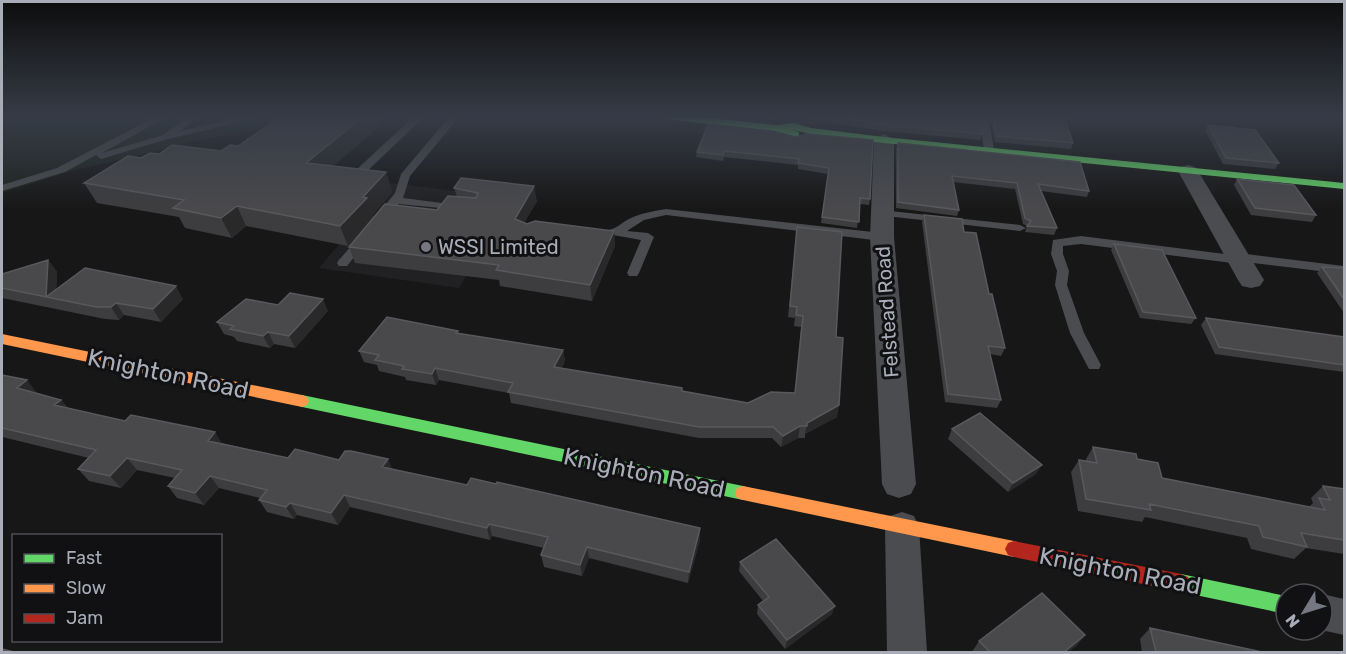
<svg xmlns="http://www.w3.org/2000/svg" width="1346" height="654" font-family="Rubik,sans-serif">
	<rect width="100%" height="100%" fill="#171717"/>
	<path fill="#212123" d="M 391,183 L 513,198 L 459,288 L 319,268 Z"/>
	<path fill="#1d241e" d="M 2,117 L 297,117 L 68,172 L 2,193 Z"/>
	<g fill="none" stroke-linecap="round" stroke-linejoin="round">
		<path fill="#4b4c50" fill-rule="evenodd" d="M 155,117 L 167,117 L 102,153 L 163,135 L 187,117 L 198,117 L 180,131 L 243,117 L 261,117 L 168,139 L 101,159 L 96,155 L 65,172 L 2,191 L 2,185 L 57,168 Z
			M 413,117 L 424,117 L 363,175 L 355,175 L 355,171 Z
			M 449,117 L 459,117 L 410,176 L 403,198 L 457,205 L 463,208 L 461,210 L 399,204 L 385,220 L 377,220 L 375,218 L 395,193 L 401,174 Z
			M 979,117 L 989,117 L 994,150 L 993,152 L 989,153 L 984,150 Z
			M 666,209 L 882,233 L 888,237 L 882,241 L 666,215 L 644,220 L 627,231 L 648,233 L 654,237 L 639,273 L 637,276 L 629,276 L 627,273 L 641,240 L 613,235 L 607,232 L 609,230 C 618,228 622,222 631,218 C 642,213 654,211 666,209 Z
			M 881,210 L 1020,225 L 1026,228 L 1020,231 L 877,215 L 877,211 Z
			M 363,235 L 367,237 L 369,239 L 367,241 L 347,266 L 339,266 L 337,263 L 339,260 L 359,237 Z
			M 1081,236 L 1233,255 L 1238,253 L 1344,266 L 1344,274 L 1245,262 L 1240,264 L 1081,244 L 1063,246 L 1063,254 L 1069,271 L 1067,285 L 1084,333 L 1101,365 L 1099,369 L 1089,369 L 1070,333 L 1055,285 L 1057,271 L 1051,254 L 1053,240 Z"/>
		<path fill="#4b4c50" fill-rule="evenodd" d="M 884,134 L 894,140 L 894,237 L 916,484 L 911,494 L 899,498 L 887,494 L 882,484 L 870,237 L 874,140 Z
			M 1188,165 L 1195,167 L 1198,171 L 1264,280 L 1260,286 L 1251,288 L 1242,286 L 1238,280 L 1178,171 L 1181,167 Z
			M 902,512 L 914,516 L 919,527 L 927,652 L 887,652 L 885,527 L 890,516 Z
			M 1321,594 L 1322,594 L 1344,599 L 1344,635 L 1321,630 Z"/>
		<path fill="#63d668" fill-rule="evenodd" d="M 668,117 L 700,117 L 776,125 L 794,123 L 811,128 L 884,137 L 1344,183 L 1344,189 L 884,143 L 810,134 L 790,129 L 799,132 L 799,136 L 796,137 L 775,131 L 673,120 Z
			M 302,395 L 743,486 L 749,488 L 751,493 L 749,498 L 743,500 L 302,407 L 297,405 L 295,401 L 297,397 Z
			M 1181,574 L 1286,596 L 1286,614 L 1181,592 L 1174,589 L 1172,583 L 1174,577 Z"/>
		<path fill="#ff974d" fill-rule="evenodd" d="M 2,334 L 302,395 L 307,397 L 309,401 L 307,405 L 302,407 L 2,344 Z
			M 743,486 L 1014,541 L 1020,543 L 1023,549 L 1020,555 L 1014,557 L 743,500 L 737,498 L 735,493 L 737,488 Z"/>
		<path fill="#b3261e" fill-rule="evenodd" d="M 1014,541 L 1181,574 L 1188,577 L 1190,583 L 1188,589 L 1181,592 L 1014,557 L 1008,555 L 1005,549 L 1008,543 Z"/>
	</g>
	<path fill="#3d3d3f" d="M 295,117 L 381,117 L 383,123 L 333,166 L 386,172 L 392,192 L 372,215 L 373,218 L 348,246 L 246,226 L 232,238 L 185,228 L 179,217 L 97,203 L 84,183 L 141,158 L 159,154 L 221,151 L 238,146 Z
		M 750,117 L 792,117 L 776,119 Z
		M 796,117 L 980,117 L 982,134 L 980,140 L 884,131 Z
		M 990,117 L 1064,117 L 1073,143 L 1071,149 L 995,142 Z
		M 1208,125 L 1279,163 L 1275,169 L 1223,164 L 1205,130 Z
		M 796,137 L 870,199 L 869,205 L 860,204 L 857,228 L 821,223 L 828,174 L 798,169 L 798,165 L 724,157 L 723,161 L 696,157 L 697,152 Z
		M 898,143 L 1089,191 L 1087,197 L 1041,191 L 1057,228 L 1054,235 L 1025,232 L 1027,226 L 1023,224 L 1015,189 L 953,182 L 959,210 L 957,216 L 896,208 L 896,149 Z
		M 1237,179 L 1316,215 L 1312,222 L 1251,215 L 1234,185 Z
		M 454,188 L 537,201 L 524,223 L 527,224 L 614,231 L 615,246 L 592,301 L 500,286 L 499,280 L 355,263 L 349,247 L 437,210 L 457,197 Z
		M 924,215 L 964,232 L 989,294 L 1005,348 L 1001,356 L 990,354 L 1001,400 L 997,408 L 945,402 L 922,222 Z
		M 797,227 L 836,337 L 837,417 L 805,434 L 805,438 L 798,438 L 781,447 L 772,438 L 699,438 L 511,403 L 509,393 L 439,380 L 436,385 L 406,380 L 405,377 L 379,371 L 377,365 L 364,362 L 359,351 L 459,334 L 563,350 L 565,361 L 561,369 L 682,388 L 682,391 L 748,403 L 795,393 L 801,327 L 794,326 L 795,318 L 788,317 Z
		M 1114,244 L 1196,318 L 1191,324 L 1140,318 L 1111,250 Z
		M 48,260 L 57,272 L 56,289 L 183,299 L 161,322 L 124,315 L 119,320 L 105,319 L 2,298 L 2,274 Z
		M 1322,267 L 1344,268 L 1344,313 L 1317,273 Z
		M 278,305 L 328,311 L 295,348 L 274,344 L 270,348 L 237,341 L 234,337 L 224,334 L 217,322 Z
		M 1206,318 L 1344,337 L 1344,372 L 1215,354 L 1201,325 Z
		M 2,375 L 37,393 L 61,400 L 68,408 L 288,458 L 339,460 L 388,459 L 392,470 L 467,485 L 700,528 L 700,540 L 688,583 L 589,558 L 582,576 L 544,567 L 541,555 L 544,548 L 492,536 L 490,540 L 350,507 L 338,525 L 297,515 L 294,519 L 267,512 L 259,500 L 260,498 L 219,488 L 204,505 L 177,498 L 168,486 L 175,478 L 137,470 L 121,488 L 89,481 L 78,469 L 89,458 L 2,437 Z
		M 952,429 L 1036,474 L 1008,492 L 948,439 Z
		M 1093,447 L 1137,459 L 1162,478 L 1309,507 L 1313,503 L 1311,498 L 1323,486 L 1344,489 L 1344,554 L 1306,548 L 1294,559 L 1251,549 L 1247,538 L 1145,517 L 1142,522 L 1078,511 L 1071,472 L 1079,460 L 1086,461 L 1086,459 Z
		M 740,562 L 832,614 L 785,649 L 757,614 L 758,605 L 763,601 L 739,571 Z
		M 1150,628 L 1262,652 L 1142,652 L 1140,639 Z
		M 1085,635 L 1076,646 L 1068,652 L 972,652 L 979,641 Z"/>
	<path fill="#29292a" d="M 363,117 L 381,117 L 383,123 L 314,183 L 306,163 Z
		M 776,117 L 792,117 L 776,119 Z
		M 386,172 L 392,192 L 372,215 L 373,218 L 348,246 L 340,226 L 363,197 Z
		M 534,186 L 537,201 L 518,234 L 515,219 Z
		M 237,206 L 246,226 L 232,238 L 221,218 Z
		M 614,231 L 615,246 L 592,301 L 590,285 Z
		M 48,260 L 57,272 L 56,299 L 46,297 Z
		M 176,286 L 183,299 L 161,322 L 153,309 Z
		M 323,299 L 328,311 L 295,348 L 289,336 Z
		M 116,303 L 124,315 L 119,320 L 111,307 Z
		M 268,332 L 274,344 L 270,348 L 263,336 Z
		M 563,350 L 565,361 L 556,379 L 554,367 Z
		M 435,368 L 439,380 L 436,385 L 432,374 Z
		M 27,380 L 37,393 L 28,401 L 17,388 Z
		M 61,400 L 71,412 L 54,405 Z
		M 839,405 L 837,417 L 805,434 L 807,423 Z
		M 800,426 L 798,438 L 781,447 L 783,436 Z
		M 215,432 L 223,445 L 208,441 Z
		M 127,458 L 137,470 L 121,488 L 110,476 Z
		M 388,459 L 393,471 L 382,467 Z
		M 1042,465 L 1036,474 L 1008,492 L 1013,483 Z
		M 210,476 L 219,488 L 204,505 L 195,493 Z
		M 344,495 L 350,507 L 338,525 L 331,513 Z
		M 290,503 L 297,515 L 294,519 L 286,507 Z
		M 489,524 L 492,536 L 490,540 L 487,528 Z
		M 700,528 L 700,540 L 688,583 L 689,572 Z
		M 587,547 L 589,558 L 582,576 L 580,565 Z
		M 835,606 L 832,614 L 785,649 L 787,640 Z
		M 1085,635 L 1076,646 L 1068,652 L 1064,652 Z"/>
	<path fill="#49494c" stroke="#58595d" stroke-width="1.5" d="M 295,117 L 363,117 L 306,163 L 386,172 L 363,197 L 367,198 L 340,226 L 237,206 L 221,218 L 173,208 L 184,200 L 84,183 L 128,156 L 141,158 L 150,153 L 159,154 L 172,145 L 221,151 L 230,145 L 238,146 L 279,118 L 292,119 Z
		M 833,117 L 980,117 L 982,134 L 885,125 Z
		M 993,117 L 1064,117 L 1073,143 L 997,136 Z
		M 708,124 L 774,132 L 796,137 L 807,134 L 873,140 L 870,199 L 860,198 L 859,222 L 822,217 L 829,168 L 798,163 L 799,159 L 724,151 L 723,155 L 697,152 Z
		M 1208,125 L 1255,130 L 1279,163 L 1226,158 Z
		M 898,143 L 1080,162 L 1089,191 L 1038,184 L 1057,228 L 1027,226 L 1031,221 L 1025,218 L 1017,183 L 952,176 L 959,210 L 898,202 Z
		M 461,178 L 534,186 L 515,219 L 527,224 L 535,221 L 614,231 L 590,285 L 496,270 L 499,265 L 349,247 L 385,204 L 437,210 L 448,196 L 476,198 L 478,193 L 454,188 Z
		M 1237,179 L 1294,185 L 1316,215 L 1255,208 Z
		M 924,215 L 962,219 L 964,232 L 976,233 L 989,294 L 992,294 L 1005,348 L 988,346 L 1001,400 L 948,394 Z
		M 797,227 L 842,232 L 836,337 L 843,338 L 839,405 L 807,423 L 807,426 L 800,426 L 783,436 L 773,427 L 699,427 L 508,392 L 513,383 L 435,368 L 432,374 L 402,369 L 404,366 L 375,360 L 379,355 L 359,351 L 387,317 L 458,331 L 456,333 L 563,350 L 554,367 L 682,388 L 682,391 L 748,403 L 771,392 L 795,393 L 803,316 L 796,315 L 797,307 L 790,306 Z
		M 1114,244 L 1162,250 L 1196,318 L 1143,312 Z
		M 48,260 L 46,297 L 85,268 L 176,286 L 153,309 L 116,303 L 111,307 L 96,307 L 2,288 L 2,274 Z
		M 1322,267 L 1344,268 L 1344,299 Z
		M 290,293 L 323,299 L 289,336 L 268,332 L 263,336 L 230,329 L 234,326 L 217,322 L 246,299 L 278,305 Z
		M 1206,318 L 1344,337 L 1344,365 L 1219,347 Z
		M 2,375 L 27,380 L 17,388 L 61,400 L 54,405 L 125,421 L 131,415 L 215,432 L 208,441 L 288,458 L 295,449 L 339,460 L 345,451 L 351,451 L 388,459 L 382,467 L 467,485 L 471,478 L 496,484 L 497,482 L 700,528 L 689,572 L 587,547 L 580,565 L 541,555 L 548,537 L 489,524 L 487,528 L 344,495 L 331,513 L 290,503 L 286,507 L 259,500 L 267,490 L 210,476 L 195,493 L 168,486 L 182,470 L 127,458 L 110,476 L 78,469 L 96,450 L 2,428 Z
		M 980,413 L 1042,465 L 1013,483 L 952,429 Z
		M 1093,447 L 1136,454 L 1137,459 L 1158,463 L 1162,478 L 1325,510 L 1319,498 L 1330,500 L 1323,486 L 1344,489 L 1344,540 L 1301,533 L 1307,547 L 1263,537 L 1259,526 L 1149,504 L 1151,510 L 1086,499 L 1079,460 L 1097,463 Z
		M 776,539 L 835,606 L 787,640 L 758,605 L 769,597 L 740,562 Z
		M 1042,593 L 1085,635 L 1064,652 L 990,652 L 979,641 Z
		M 1150,628 L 1262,652 L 1156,652 Z
		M 2,649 L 14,652 L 2,652 Z"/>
	<linearGradient id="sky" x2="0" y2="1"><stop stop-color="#0d0d0d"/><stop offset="0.56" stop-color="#363c47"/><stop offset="1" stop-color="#363c47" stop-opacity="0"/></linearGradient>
	<rect width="1346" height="209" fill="url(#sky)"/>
	<circle fill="#757880" stroke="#111113" stroke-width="2" cx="426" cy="247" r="6"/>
	<g text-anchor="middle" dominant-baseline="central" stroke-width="6" stroke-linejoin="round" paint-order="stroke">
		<g font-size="20" fill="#a8adb8" stroke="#111113" text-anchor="start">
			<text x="438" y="247">WSSI Limited</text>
		</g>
		<g font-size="20" fill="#a8adb8" stroke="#111113">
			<text transform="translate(887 312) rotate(-94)">Felstead Road</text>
		</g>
		<g font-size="24" fill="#a8adb8" stroke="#111113">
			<text transform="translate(168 374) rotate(12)">Knighton Road</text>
			<text transform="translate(644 473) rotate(12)">Knighton Road</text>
			<text transform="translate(1120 571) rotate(11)">Knighton Road</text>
		</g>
	</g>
	<rect width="1346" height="654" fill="none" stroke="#a8adb8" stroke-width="6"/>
	<rect x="12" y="534" width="210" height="108" fill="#111113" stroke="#4d4f55" stroke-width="1.5"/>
	<rect x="24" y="554" width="30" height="9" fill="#63d668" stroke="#4d4f55" stroke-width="1.5"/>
	<text x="66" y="564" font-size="18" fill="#a8adb8">Fast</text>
	<rect x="24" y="584" width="30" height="9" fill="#ff974d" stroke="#4d4f55" stroke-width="1.5"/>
	<text x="66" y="594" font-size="18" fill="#a8adb8">Slow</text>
	<rect x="24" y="614" width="30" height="9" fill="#b3261e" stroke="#4d4f55" stroke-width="1.5"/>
	<text x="66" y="624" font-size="18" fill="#a8adb8">Jam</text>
	<g transform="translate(1304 612) rotate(232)"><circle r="28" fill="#111113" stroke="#4d4f55" stroke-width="1.5"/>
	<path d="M0-4.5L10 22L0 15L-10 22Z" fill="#757880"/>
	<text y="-9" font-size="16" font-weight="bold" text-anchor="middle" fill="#a8adb8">N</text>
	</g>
</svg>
